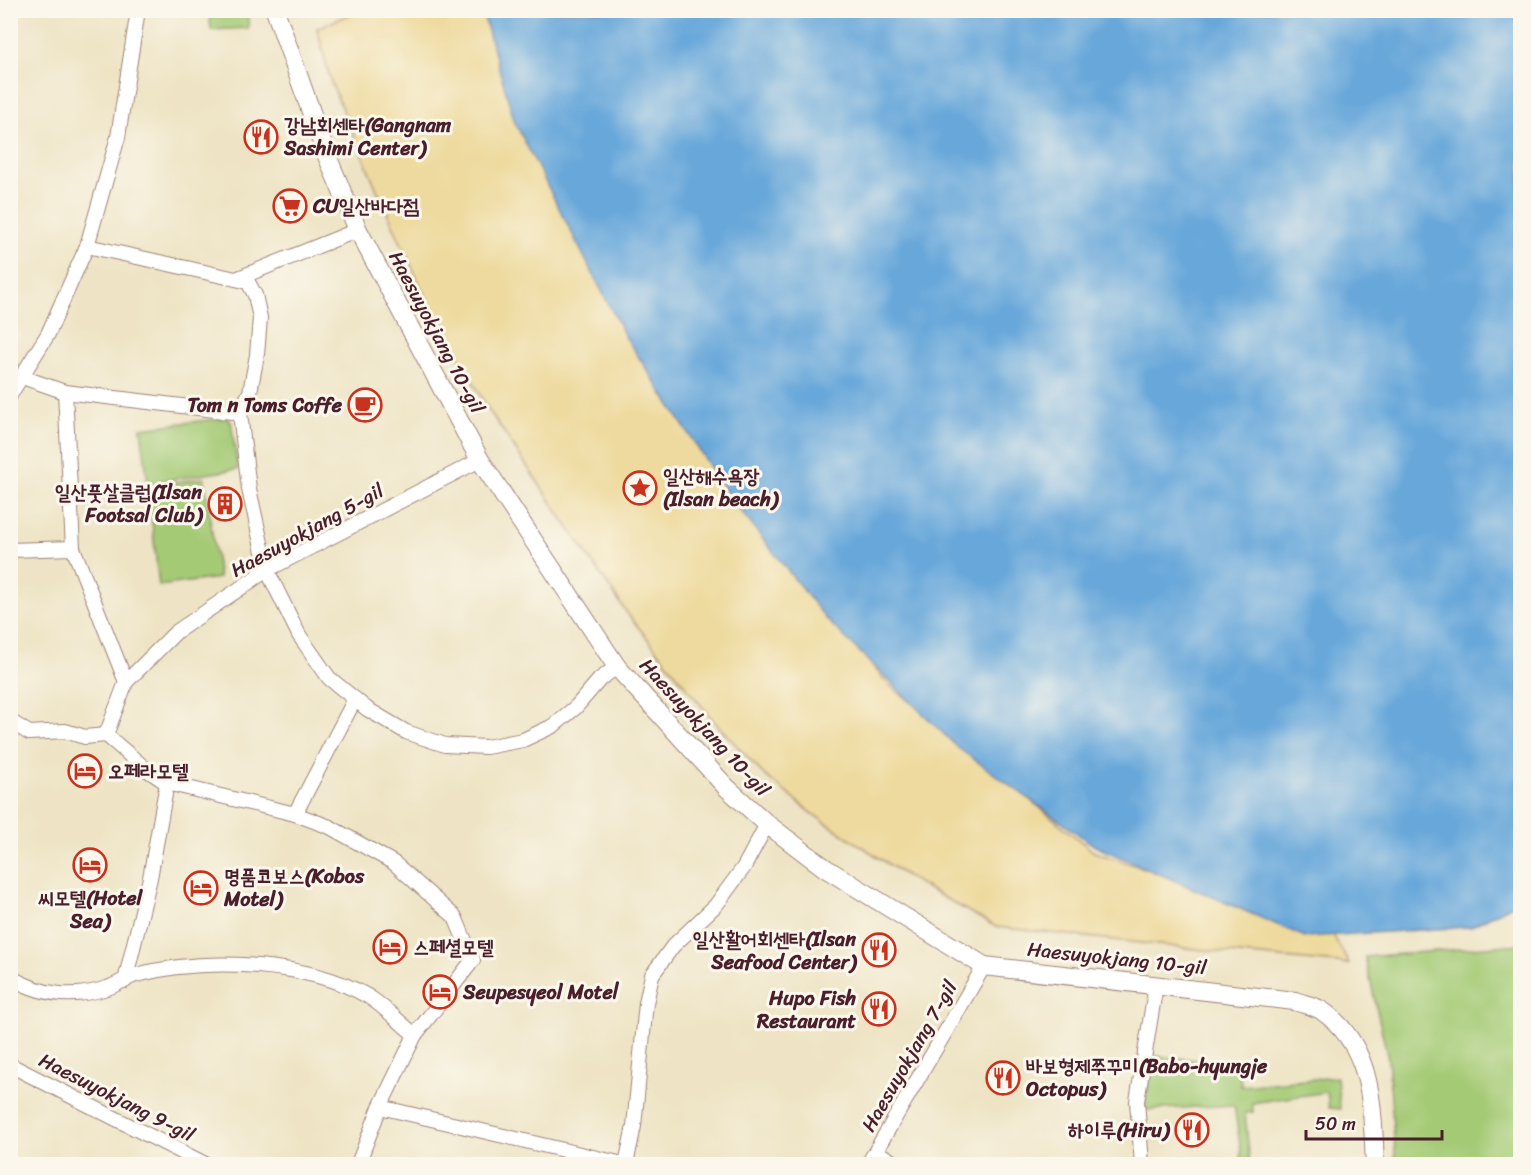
<svg xmlns="http://www.w3.org/2000/svg" width="1531" height="1175" font-family="Sriracha,'Poor Story',sans-serif">
<style>
.green{fill:#a4ca75;stroke:#777450;stroke-width:1.5}
.sand{fill:#eeda9e;stroke:#9c7c64;stroke-width:1.5}
.water{fill:#67a7da;stroke:#586382;stroke-width:1.5}
.lines{fill:none;stroke-linecap:round;stroke-linejoin:round}
.minor-casing{stroke:#9c8278;stroke-width:16}
.tertiary-casing{stroke:#9c8278;stroke-width:20}
.minor{stroke:#fff;stroke-width:14}
.tertiary{stroke:#fff;stroke-width:18}
.labels{text-anchor:middle;stroke-width:6;stroke-linejoin:round;paint-order:stroke}
.poi-label{font-size:20px;font-weight:bold;fill:#4a1f2b;stroke:#fbf7ec;text-anchor:start}
.street-label{font-size:20px;fill:#4a1f2b;stroke:#fbf7ec}
</style>
<rect width="100%" height="100%" fill="#fbf7ec"/>
<filter id="ink" filterUnits="userSpaceOnUse"><feTurbulence type="fractalNoise" baseFrequency=".0167" numOctaves="2"/><feDisplacementMap in="SourceGraphic" scale="12" xChannelSelector="R" yChannelSelector="G"/><feConvolveMatrix kernelMatrix="1 2 1 2 8 2 1 2 1" color-interpolation-filters="sRGB"/></filter>
<filter id="wash" filterUnits="userSpaceOnUse"><feTurbulence type="fractalNoise" baseFrequency=".008" numOctaves="4" result="noise"/><feDisplacementMap in="SourceGraphic" scale="24" xChannelSelector="R" yChannelSelector="G"/><feGaussianBlur stdDeviation="1.35" result="paint"/><feColorMatrix in="noise" values="0 0 0 0 0 0 0 0 0 0 0 0 0 0 0 0 0 1.4 0 .05"/><feComposite in="paint" operator="in"/></filter>
<g filter="url(#wash)">
<rect width="100%" height="100%" fill="#eee4c5"/>
<g class="green">
<polygon points="209,11 247,11 249,28 211,30"/>
<polygon points="226,418 231,421 238,469 148,483 141,428"/>
<polygon points="204,478 219,578 159,586 148,486"/>
<polygon points="1520,944 1520,1164 1396,1164 1388,1059 1365,957"/>
<polygon points="1153,1056 1233,1063 1240,1074 1241,1086 1337,1077 1340,1109 1329,1108 1327,1092 1252,1103 1253,1112 1245,1113 1250,1164 1241,1164 1241,1151 1234,1105 1144,1110"/>
</g>
<polygon class="sand" points="359,11 501,11 787,568 888,684 1094,852 1246,902 1332,933 1349,964 1240,954 996,927 911,879 814,815 763,774 712,719 627,613 488,409 422,289 378,192 331,82 317,28"/>
<polygon class="water" points="482,11 1520,11 1520,901 1470,927 1305,937 1095,846 958,748 826,619 729,496 625,336 515,123"/>
</g>
<g filter="url(#ink)">
<g class="lines">
<g class="minor-casing">
<g id="minor">
<polyline points="87,246 236,279 358,230"/>
<polyline points="236,279 248,282 255,295 260,318 257,355 250,392 240,413 249,489 267,570 299,635 329,678 367,709 406,732 445,745 486,747 523,740 553,726 576,707 600,679 617,667"/>
<polyline points="22,377 65,392 240,413"/>
<polyline points="65,392 73,548 126,682"/>
<polyline points="10,395 48,334 87,246 118,137 138,10"/>
<polyline points="10,550 73,548"/>
<polyline points="10,721 29,733 65,731 85,737 106,735"/>
<polyline points="106,735 146,769 167,783 295,814 330,827 394,863 455,917 473,960 415,1035 380,1107 358,1164"/>
<polyline points="106,735 126,682 176,632 267,570 480,460"/>
<polyline points="295,814 355,699"/>
<path d="M10,977c32,19 63,22 97,11 10,-3 19,-10 29,-13 68,-18 172,-14 233,22 16,10 31,26 46,38"/>
<polyline points="125,981 150,878 167,783"/>
<polyline points="10,1065 205,1164"/>
<polyline points="380,1107 623,1164"/>
<polyline points="876,1151 896,1164"/>
<polyline points="626,1164 634,1126 646,1003 652,975 673,946 716,905 744,867 767,824"/>
<polyline points="868,1164 984,966"/>
<polyline points="1142,1164 1137,1101 1156,985"/>
</g>
</g>
<g class="tertiary-casing">
<path id="tertiary" d="M275,10l50,141 33,79 122,230 137,207 109,120 41,37 58,44 159,98 311,35c8,3 19,5 26,9 53,36 51,98 54,154"/>
</g>
<use href="#minor" class="minor"/>
<use href="#tertiary" class="tertiary"/>
</g>
</g>
<defs>
<g id="restaurant-ring" transform="scale(1.725)"><circle r="9.5" fill="#fbf7ec" stroke="#c8321e" stroke-width="1.5"/><path d="M-5-6h1v4h1v-4h1v4h1v-4h1v5L-1.5 .5V6h-2V.5L-5-1ZM5-6V6H3V1.5H1.5Q1.5-4 5-6Z" fill="#c8321e"/></g>
<g id="supermarket-ring" transform="scale(1.725)"><circle r="9.5" fill="#fbf7ec" stroke="#c8321e" stroke-width="1.5"/><path d="M-6-5.5h2.5l.6 2H6L4.5 2H-2.5L-4.4-4H-6ZM-1.5 3.2a1.3 1.3 0 1 0 .1 0ZM3 3.2a1.3 1.3 0 1 0 .1 0Z" fill="#c8321e"/></g>
<g id="cafe-ring" transform="scale(1.725)"><circle r="9.5" fill="#fbf7ec" stroke="#c8321e" stroke-width="1.5"/><path d="M-5.5-4.5H6V0H3Q3 3.5 0 3.5H-2.5Q-5.5 3.5-5.5 0ZM3-3.2v2h1.7v-2ZM-6 4.5H4V6H-6Z" fill="#c8321e"/></g>
<g id="sight-ring" transform="scale(1.725)"><circle r="9.5" fill="#fbf7ec" stroke="#c8321e" stroke-width="1.5"/><path d="M0-6L1.8-2.2L6-1.7L2.9 1.2L3.7 5.4L0 3.3L-3.7 5.4L-2.9 1.2L-6-1.7L-1.8-2.2Z" fill="#c8321e"/></g>
<g id="building-ring" transform="scale(1.725)"><circle r="9.5" fill="#fbf7ec" stroke="#c8321e" stroke-width="1.5"/><path d="M-4-6H4V6H1V3H-1V6H-4ZM-2.5-4.3h1.7v1.8h-1.7ZM.8-4.3h1.7v1.8H.8ZM-2.5-1h1.7V.8h-1.7ZM.8-1h1.7V.8H.8Z" fill="#c8321e"/></g>
<g id="hotel-ring" transform="scale(1.725)"><circle r="9.5" fill="#fbf7ec" stroke="#c8321e" stroke-width="1.5"/><path d="M-6-4.5h1.5V1H6V5H4.5V3h-9V5H-6ZM-4 0a1.8 1.8 0 1 1 3.6 0ZM.5 0V-2.5h3Q6-2.5 6 0Z" fill="#c8321e"/></g>
</defs>
<g fill-rule="evenodd">
<use href="#restaurant-ring" x="261" y="137"/>
<use href="#supermarket-ring" x="290" y="206"/>
<use href="#cafe-ring" x="365" y="405"/>
<use href="#sight-ring" x="640" y="488"/>
<use href="#building-ring" x="225" y="504"/>
<use href="#hotel-ring" x="85" y="771"/>
<use href="#hotel-ring" x="90" y="865"/>
<use href="#hotel-ring" x="201" y="888"/>
<use href="#hotel-ring" x="390" y="947"/>
<use href="#restaurant-ring" x="879" y="950"/>
<use href="#hotel-ring" x="440" y="992"/>
<use href="#restaurant-ring" x="879" y="1009"/>
<use href="#restaurant-ring" x="1003" y="1078"/>
<use href="#restaurant-ring" x="1192" y="1130"/>
</g>
<g class="labels">
<g class="poi-label">
<text x="284" y="132">강남회센타(Gangnam<tspan x="284" dy="23">Sashimi Center)</tspan></text>
<text x="313" y="213">CU일산바다점</text>
<text x="342" y="412" text-anchor="end">Tom n Toms Coffe</text>
<text x="663" y="483">일산해수욕장<tspan x="663" dy="23">(Ilsan beach)</tspan></text>
<text x="202" y="499" text-anchor="end">일산풋살클럽(Ilsan<tspan x="202" dy="23">Footsal Club)</tspan></text>
<text x="108" y="778">오페라모텔</text>
<text x="224" y="883">명품코보스(Kobos<tspan x="224" dy="23">Motel)</tspan></text>
<text x="90" y="905" text-anchor="middle">씨모텔(Hotel<tspan x="90" dy="23">Sea)</tspan></text>
<text x="856" y="946" text-anchor="end">일산활어회센타(Ilsan<tspan x="856" dy="23">Seafood Center)</tspan></text>
<text x="413" y="954">스페셜모텔</text>
<text x="463" y="999">Seupesyeol Motel</text>
<text x="856" y="1005" text-anchor="end">Hupo Fish<tspan x="856" dy="23">Restaurant</tspan></text>
<text x="1026" y="1073">바보형제쭈꾸미(Babo-hyungje<tspan x="1026" dy="23">Octopus)</tspan></text>
<text x="1169" y="1137" text-anchor="end">하이루(Hiru)</text>
</g>
<g class="street-label">
<text transform="translate(437 332) rotate(62)" y="7">Haesuyokjang 10-gil</text>
<text transform="translate(307 530) rotate(-29)" y="7">Haesuyokjang 5-gil</text>
<text transform="translate(705 727) rotate(47)" y="7">Haesuyokjang 10-gil</text>
<text transform="translate(1117 958) rotate(6)" y="7">Haesuyokjang 10-gil</text>
<text transform="translate(909 1056) rotate(-60)" y="7">Haesuyokjang 7-gil</text>
<text transform="translate(117 1097) rotate(27)" y="7">Haesuyokjang 9-gil</text>
</g>
</g>
<rect width="1531" height="1175" fill="none" stroke="#fbf7ec" stroke-width="36"/>
<path d="M1306 1130v9h136v-9" fill="none" stroke="#4a1f2b" stroke-width="3"/>
<text x="1315" y="1130" font-size="18" fill="#4a1f2b" stroke="#fbf7ec" stroke-width="4.5" paint-order="stroke">50 m</text>
</svg>
